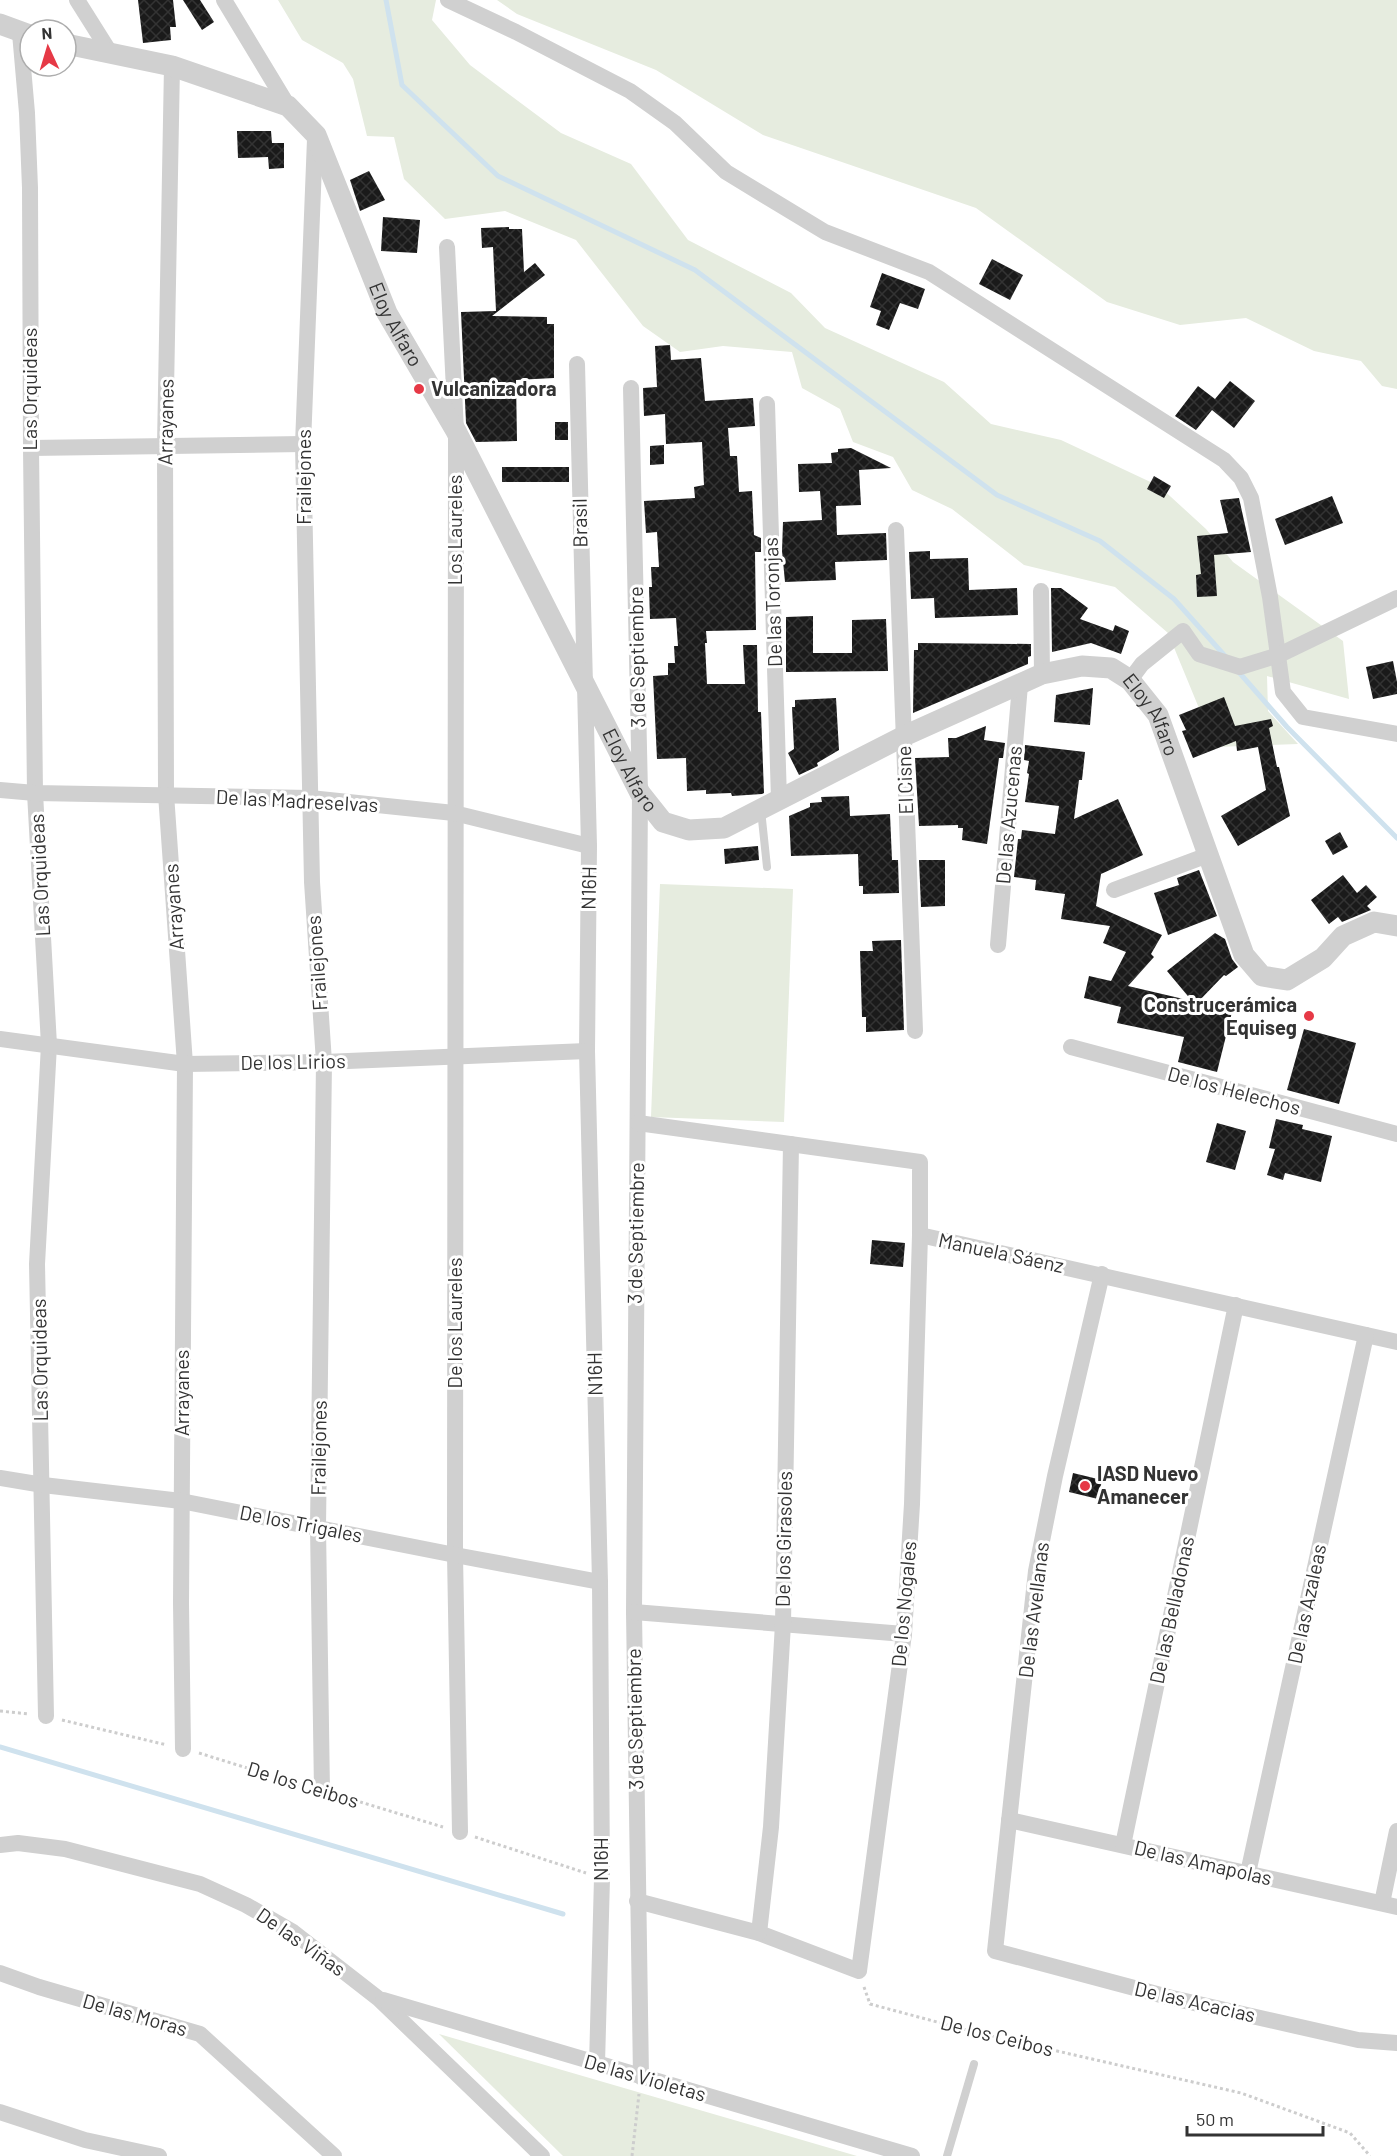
<svg xmlns="http://www.w3.org/2000/svg" width="1397" height="2156" font-family="Barlow,sans-serif">
<style>
.green{fill:#e6ecdf}
.lines{fill:none;stroke-linecap:round;stroke-linejoin:round}
.stream{stroke:#cfe2ee;stroke-width:5}
.building{fill:url(#building-cross-hatch)}
.path{stroke:#cdcdcd;stroke-width:3;stroke-dasharray:3 3;stroke-linecap:butt}
.service{stroke:#d0d0d0;stroke-width:8}
.minor{stroke:#d0d0d0;stroke-width:16}
.tertiary{stroke:#d0d0d0;stroke-width:21}
.poi-dot{fill:#e63946;stroke:#fff;stroke-width:2}
.labels{text-anchor:middle;stroke-width:6;stroke-linejoin:round;paint-order:stroke}
.street-label{font-size:20px;fill:#333;stroke:#fff}
.poi-label{font-size:20px;font-weight:bold;fill:#333;stroke:#fff;text-anchor:start}
</style>
<defs>
<pattern id="building-cross-hatch" width="8" height="8" patternUnits="userSpaceOnUse" patternTransform="scale(1.5)"><rect width="8" height="8" fill="#1a1a1a"/><path d="M0 0l8 8M0 8l8-8" fill="none" stroke="#333"/></pattern>
</defs>
<rect width="100%" height="100%" fill="#fff"/>
<g class="green">
<polygon points="278,0 436,0 432,20 470,65 561,133 631,164 688,240 791,293 825,328 944,382 991,424 1061,440 1159,486 1206,529 1233,562 1343,641 1349,699 1267,676 1268,711 1298,744 1215,747 1168,633 1115,587 1024,565 952,509 912,490 893,457 853,442 840,409 802,388 792,352 723,346 680,352 643,326 576,240 505,211 445,219 404,179 394,137 367,136 353,79 343,63 302,40"/>
<polygon points="497,0 1397,0 1397,389 1382,386 1361,361 1314,351 1246,318 1180,325 1107,302 976,208 763,135 656,70 517,14"/>
<polygon points="660,884 793,889 784,1122 651,1117"/>
<polygon points="439,2034 857,2156 563,2156"/>
</g>
<g class="lines">
<g class="stream">
<polyline points="386,0 402,85 498,176 695,270 997,495 1100,541 1174,599 1225,656"/>
<polyline points="1237,670 1287,727 1397,838"/>
<polyline points="0,1747 563,1914"/>
</g>
</g>
<g class="building">
<polygon points="138,0 173,0 176,27 170,27 171,40 143,43"/>
<polygon points="183,0 200,0 214,22 202,30"/>
<polygon points="237,131 271,131 272,143 284,143 284,168 269,169 268,157 238,158"/>
<polygon points="369,171 385,200 360,211 350,180"/>
<polygon points="383,217 420,220 417,253 381,251"/>
<polygon points="509,227 509,229 522,229 524,272 535,263 545,275 492,316 547,317 547,324 554,324 554,378 516,380 517,441 476,442 466,423 461,312 496,311 493,247 482,248 481,228"/>
<polygon points="992,259 1023,275 1010,300 979,284"/>
<polygon points="882,273 925,289 918,309 900,303 889,330 876,325 881,311 870,307"/>
<polygon points="670,345 671,360 701,358 705,401 753,398 755,426 728,428 730,456 737,456 739,492 752,491 754,535 761,538 761,552 755,552 756,630 706,631 707,643 705,643 707,684 745,684 743,645 757,645 758,712 761,712 764,793 762,794 732,796 731,793 706,794 706,790 687,791 686,758 657,759 653,676 668,675 668,663 675,663 674,646 678,646 676,618 650,619 649,587 652,587 651,567 659,567 657,532 646,533 644,501 695,498 694,487 704,485 702,442 666,444 665,414 644,416 643,388 657,387 655,346"/>
<polygon points="1230,381 1255,401 1234,428 1212,410 1196,430 1175,416 1198,386 1215,399"/>
<rect x="555" y="422" width="13" height="18"/>
<polygon points="664,445 664,464 650,465 650,446"/>
<polygon points="851,448 891,468 859,470 861,505 836,506 837,535 886,533 887,560 835,562 836,580 785,582 782,551 783,522 822,520 820,491 799,492 798,464 832,463 831,453 838,452 838,449"/>
<rect x="502" y="467" width="67" height="15"/>
<polygon points="1154,476 1171,486 1164,498 1147,489"/>
<polygon points="1332,496 1343,523 1285,545 1275,519"/>
<polygon points="1239,498 1251,552 1214,555 1217,596 1197,597 1196,575 1201,574 1197,536 1228,533 1220,500"/>
<polygon points="930,551 930,559 968,558 969,590 1017,588 1018,615 935,618 934,598 911,599 909,552"/>
<polygon points="1051,588 1061,588 1088,608 1080,619 1113,631 1115,625 1129,631 1121,654 1091,643 1052,652"/>
<polygon points="813,616 813,653 852,653 852,620 886,619 888,671 786,672 786,617"/>
<polygon points="918,643 1031,644 1031,656 1028,657 1028,664 913,713 914,650 918,650"/>
<polygon points="1393,661 1397,682 1397,694 1373,699 1366,667"/>
<polygon points="1093,688 1090,725 1054,722 1056,695"/>
<polygon points="1224,697 1235,726 1271,719 1273,726 1269,728 1277,767 1279,767 1290,816 1238,846 1221,816 1266,790 1258,747 1237,751 1236,741 1193,758 1182,731 1186,730 1179,715"/>
<polygon points="836,698 839,750 817,763 818,766 799,775 788,753 794,749 792,707 795,707 795,700"/>
<polygon points="986,726 984,740 1005,743 1003,758 999,758 987,844 962,840 963,828 958,828 958,825 919,826 915,758 949,757 948,738 956,738"/>
<polygon points="1025,745 1085,752 1082,780 1079,780 1074,819 1118,799 1143,855 1101,874 1096,906 1162,935 1151,954 1154,957 1128,986 1192,1001 1167,971 1215,933 1225,939 1232,959 1238,967 1226,976 1224,975 1197,1003 1232,1012 1217,1072 1178,1062 1184,1037 1117,1023 1121,1007 1084,998 1089,976 1111,981 1126,952 1103,943 1110,926 1061,919 1065,894 1035,890 1036,880 1014,877 1018,839 1021,839 1022,830 1055,834 1059,806 1025,802 1029,774 1027,773 1029,761 1024,760"/>
<polygon points="849,796 850,816 890,814 892,860 898,860 899,893 863,894 863,886 859,886 858,854 791,856 789,816 810,807 810,803 822,802 821,797"/>
<polygon points="1340,832 1348,847 1333,855 1325,841"/>
<polygon points="758,846 759,860 725,864 724,849"/>
<polygon points="919,860 945,860 945,906 921,907"/>
<polygon points="1199,870 1217,916 1168,935 1154,893 1179,885 1177,878"/>
<polygon points="1343,875 1357,893 1366,885 1377,897 1367,906 1371,910 1342,922 1338,917 1329,924 1311,900"/>
<polygon points="901,940 904,1030 866,1032 866,1017 862,1017 860,951 873,951 872,941"/>
<polygon points="1304,1029 1356,1043 1339,1104 1287,1090"/>
<polygon points="1276,1119 1303,1125 1302,1129 1332,1136 1321,1182 1285,1173 1283,1180 1267,1175 1275,1149 1269,1148"/>
<polygon points="1217,1123 1246,1131 1235,1170 1206,1162"/>
<polygon points="872,1240 905,1243 903,1267 870,1264"/>
<polygon points="1073,1473 1102,1480 1098,1499 1069,1492"/>
</g>
<g class="lines">
<g class="path">
<polyline points="0,1711 29,1714"/>
<polyline points="62,1720 167,1745"/>
<polyline points="199,1753 305,1786"/>
<polyline points="337,1795 443,1827"/>
<polyline points="475,1837 586,1873"/>
<polyline points="864,1987 870,2004 978,2033 1241,2093 1350,2133 1370,2156"/>
<polyline points="632,2156 639,2094"/>
</g>
<g class="service">
<polyline points="761,810 767,867"/>
<polyline points="947,2156 974,2064"/>
</g>
<g class="minor">
<polyline points="77,0 111,54"/>
<polyline points="224,0 288,106"/>
<polyline points="448,0 516,32 630,91 675,123 726,172 825,232 929,272 1224,460 1241,478 1251,498 1270,597 1283,692 1303,717 1397,734"/>
<polyline points="20,33 27,113 30,188 31,448 35,793 49,1045 37,1264 46,1716"/>
<polyline points="172,66 165,445 166,794 185,1064 181,1603 183,1749"/>
<polyline points="315,139 303,444 312,882 324,1062 318,1527 322,1791"/>
<polyline points="447,247 456,431 455,1555 460,1832"/>
<polyline points="577,364 589,846 587,1051 600,1582 602,1878 597,2064"/>
<polyline points="631,388 640,793 634,1612 641,2077"/>
<polyline points="767,404 779,800"/>
<polyline points="31,448 303,444"/>
<polyline points="896,530 915,1031"/>
<polyline points="1041,591 1042,674"/>
<polyline points="1130,680 1142,664 1183,631 1199,654 1240,667 1279,655 1397,598"/>
<polyline points="0,790 35,793 310,798 454,813 589,846"/>
<polyline points="1114,890 1208,855"/>
<polyline points="998,945 1020,685"/>
<polyline points="0,1039 185,1064 324,1062 587,1051"/>
<polyline points="1071,1047 1397,1134"/>
<polyline points="638,1123 920,1162 920,1235 1397,1342"/>
<polyline points="1102,1274 1055,1476 1036,1571 995,1951 1172,1998 1358,2040 1397,2043"/>
<polyline points="0,1478 43,1485 181,1501 455,1555 600,1582"/>
<polyline points="634,1612 904,1634"/>
<polyline points="1009,1820 1397,1907"/>
<polyline points="0,1845 18,1843 65,1849 200,1884 246,1905 293,1932 379,1999 542,2156"/>
<polyline points="1123,1845 1236,1305"/>
<polyline points="1248,1873 1366,1335"/>
<polyline points="637,1901 759,1933 859,1971 904,1634 912,1504 920,1235"/>
<polyline points="1382,1903 1397,1831"/>
<polyline points="759,1933 771,1827 783,1624 791,1144"/>
<polyline points="0,1973 39,1987 200,2034 334,2156"/>
<polyline points="383,2000 912,2156"/>
<polyline points="0,2112 85,2140 159,2156"/>
</g>
<g class="tertiary">
<polyline points="0,24 30,35"/>
<path id="s1" d="M66,44l106,22 116,40 28,29 71,178 69,118 184,362 23,29 26,8 35,-2 180,-92 138,-62 40,-8 29,2 19,12 28,35 86,240 18,21 25,4 36,-22 20,-22 31,-14 23,4"/>
</g>
</g>
<g class="poi-dot">
<circle cx="419" cy="389" r="6"/>
<circle cx="1309" cy="1016" r="6"/>
<circle cx="1085" cy="1486" r="6"/>
</g>
<g class="labels">
<g class="street-label">
<text dy="7" stroke="none"><textPath href="#s1" startOffset="477">Eloy Alfaro</textPath></text>
<text transform="translate(30 389) rotate(-90)" y="7">Las Orquideas</text>
<text transform="translate(166 422) rotate(-89)" y="7">Arrayanes</text>
<text transform="translate(304 477) rotate(-90)" y="7">Frailejones</text>
<text transform="translate(580 523) rotate(-91)" y="7">Brasil</text>
<text transform="translate(455 530) rotate(-90)" y="7">Los Laureles</text>
<text transform="translate(773 602) rotate(-92)" y="7">De las Toronjas</text>
<text transform="translate(637 657) rotate(-91)" y="7">3 de Septiembre</text>
<text dy="7" stroke="none"><textPath href="#s1" startOffset="1592">Eloy Alfaro</textPath></text>
<text dy="7" stroke="none"><textPath href="#s1" startOffset="981">Eloy Alfaro</textPath></text>
<text transform="translate(905 780) rotate(-92)" y="7">El Cisne</text>
<text transform="translate(297 801) rotate(3)" y="7">De las Madreselvas</text>
<text transform="translate(1009 815) rotate(-85)" y="7">De las Azucenas</text>
<text transform="translate(40 875) rotate(-93)" y="7">Las Orquideas</text>
<text transform="translate(589 888) rotate(-89)" y="7">N16H</text>
<text transform="translate(174 907) rotate(-94)" y="7">Arrayanes</text>
<text transform="translate(317 963) rotate(-94)" y="7">Frailejones</text>
<text transform="translate(293 1062) rotate(-1)" y="7">De los Lirios</text>
<text transform="translate(1234 1091) rotate(15)" y="7">De los Helechos</text>
<text transform="translate(636 1233) rotate(-89)" y="7">3 de Septiembre</text>
<text transform="translate(1001 1253) rotate(12)" y="7">Manuela Sáenz</text>
<text transform="translate(455 1323) rotate(-90)" y="7">De los Laureles</text>
<text transform="translate(40 1360) rotate(-91)" y="7">Las Orquideas</text>
<text transform="translate(595 1374) rotate(-91)" y="7">N16H</text>
<text transform="translate(182 1393) rotate(-90)" y="7">Arrayanes</text>
<text transform="translate(319 1448) rotate(-89)" y="7">Frailejones</text>
<text transform="translate(301 1524) rotate(11)" y="7">De los Trigales</text>
<text transform="translate(784 1539) rotate(-89)" y="7">De los Girasoles</text>
<text transform="translate(904 1604) rotate(-85)" y="7">De los Nogales</text>
<text transform="translate(1307 1604) rotate(-78)" y="7">De las Azaleas</text>
<text transform="translate(1034 1610) rotate(-83)" y="7">De las Avellanas</text>
<text transform="translate(1172 1610) rotate(-78)" y="7">De las Belladonas</text>
<text transform="translate(635 1719) rotate(-91)" y="7">3 de Septiembre</text>
<text transform="translate(303 1785) rotate(17)" y="7">De los Ceibos</text>
<text transform="translate(601 1859) rotate(-90)" y="7">N16H</text>
<text transform="translate(1203 1863) rotate(13)" y="7">De las Amapolas</text>
<text transform="translate(301 1942) rotate(35)" y="7">De las Viñas</text>
<text transform="translate(1195 2002) rotate(13)" y="7">De las Acacias</text>
<text transform="translate(135 2015) rotate(16)" y="7">De las Moras</text>
<text transform="translate(997 2036) rotate(14)" y="7">De los Ceibos</text>
<text transform="translate(645 2078) rotate(16)" y="7">De las Violetas</text>
</g>
<g class="poi-label">
<text x="431" y="396">Vulcanizadora</text>
<text x="1297" y="1012" text-anchor="end">Construcerámica<tspan x="1297" dy="23">Equiseg</tspan></text>
<text x="1097" y="1481">IASD Nuevo<tspan x="1097" dy="23">Amanecer</tspan></text>
</g>
</g>
<g transform="translate(48 48) rotate(356)"><circle r="28" fill="#ffffff" stroke="#adadad" stroke-width="1.5"/>
<path d="M0-4.5L10 22L0 15L-10 22Z" fill="#e63946"/>
<text y="-9" font-size="16" font-weight="bold" text-anchor="middle" fill="#333333">N</text>
</g>
<path d="M1187 2126v9h136v-9" fill="none" stroke="#333333" stroke-width="3"/>
<text x="1196" y="2126" font-size="18" fill="#333333" stroke="#ffffff" stroke-width="4.5" paint-order="stroke">50 m</text>
</svg>
